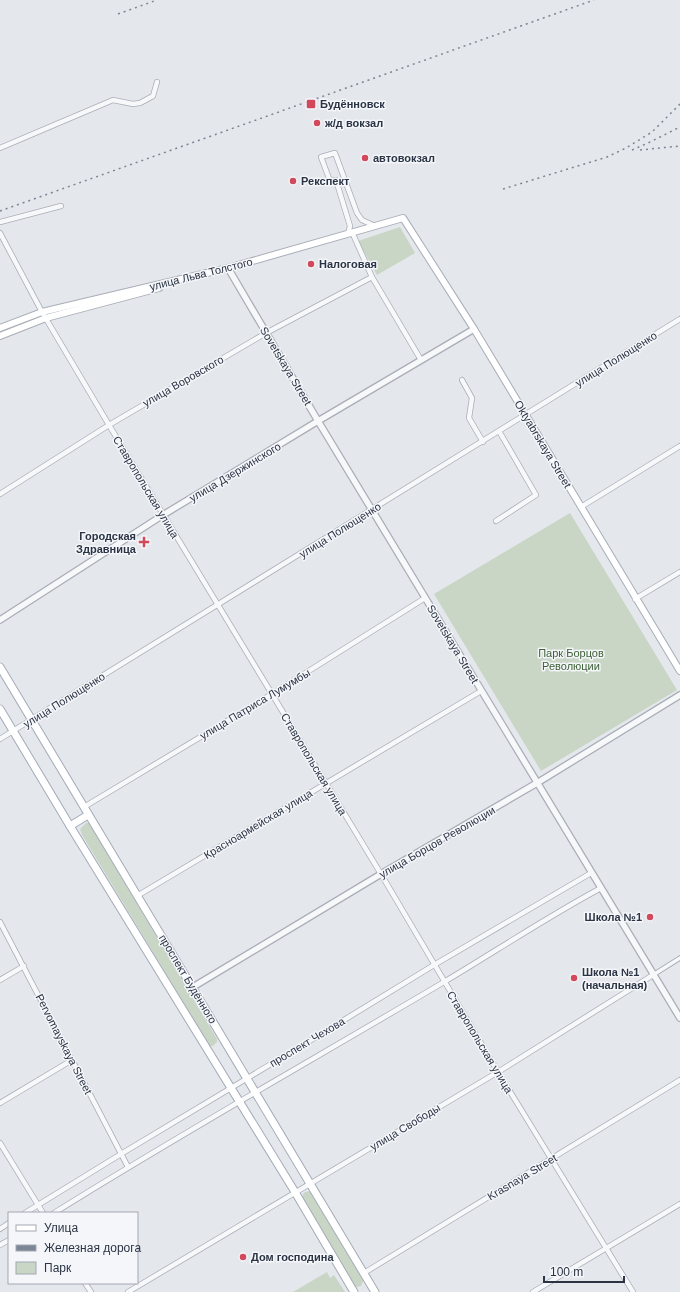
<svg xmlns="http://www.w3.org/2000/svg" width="680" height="1292" font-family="Arial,sans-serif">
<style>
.green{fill:#c9d6c5}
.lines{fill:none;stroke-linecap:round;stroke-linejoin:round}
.pedestrian-casing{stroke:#a9aeb7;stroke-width:5.5}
.minor-casing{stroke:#a9aeb7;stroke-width:6}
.tertiary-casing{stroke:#a9aeb7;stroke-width:8}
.secondary-casing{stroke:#a9aeb7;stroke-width:8}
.primary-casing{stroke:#a3abb8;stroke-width:9}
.pedestrian{stroke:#f7f8fa;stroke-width:3.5}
.minor{stroke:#f7f8fa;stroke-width:4.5}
.tertiary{stroke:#f7f8fa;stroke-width:5.5}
.secondary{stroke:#fff;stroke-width:6}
.primary{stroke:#fff;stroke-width:7}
.rail{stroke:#7d8696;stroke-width:1.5;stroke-dasharray:2 4;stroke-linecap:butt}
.poi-dot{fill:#d1495b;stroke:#f4f6f9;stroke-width:1.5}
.labels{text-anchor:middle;stroke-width:3;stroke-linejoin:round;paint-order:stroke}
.poi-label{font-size:11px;font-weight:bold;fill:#2b3445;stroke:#f4f6f9;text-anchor:start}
.street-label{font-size:11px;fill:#2b3445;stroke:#f4f6f9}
.park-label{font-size:11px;fill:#3f6138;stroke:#f4f6f9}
</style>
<rect width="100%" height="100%" fill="#e4e7ec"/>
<g class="green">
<polygon points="400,227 415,253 377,275 358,241"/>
<polygon points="570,513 677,690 541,771 434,594"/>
<polygon points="86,823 89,823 217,1039 217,1042 213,1046 210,1046 199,1028 82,835 80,829"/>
<polygon points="311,1191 364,1279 361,1286 356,1287 352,1284 302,1198 303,1194 305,1192"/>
<polygon points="327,1272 330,1278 334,1275 345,1292 293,1292"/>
</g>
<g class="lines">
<g class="pedestrian-casing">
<polyline id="pedestrian" points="653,975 680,958"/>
</g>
<g class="minor-casing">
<g id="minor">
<polyline points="0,148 113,100 133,104 140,103 153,96 157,82"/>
<polyline points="0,222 61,206"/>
<polyline points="352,232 372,277 421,360"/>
<polyline points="0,233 42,312 109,425 381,874 498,1072 633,1292"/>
<polyline points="348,234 350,226 336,180 330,181 321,157 335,153 357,213 362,220 375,226"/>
<polyline points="462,380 472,398 469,418 483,442"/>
<polyline points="0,494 109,425 266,333 372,277"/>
<polyline points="581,507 680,446"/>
<polyline points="496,521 536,495 499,431"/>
<polyline points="635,599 680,572"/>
<polyline points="0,739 680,319"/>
<polyline points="84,807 272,694 425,598"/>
<polyline points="137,896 481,691"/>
<polyline points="0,922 128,1167"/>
<polyline points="0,980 24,966"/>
<polyline points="0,1103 72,1060"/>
<polyline points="0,1143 43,1213"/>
<polyline points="25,1213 121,1154 326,1031 434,965 591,873"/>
<path d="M54,1213c128,-80 260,-154 390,-231 52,-31 103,-65 157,-94"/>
<polyline points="0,1229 9,1223"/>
<polyline points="0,1245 9,1240"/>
<polyline points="364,1273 680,1080"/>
<polyline points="85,1283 91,1292"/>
<polyline points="128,1292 498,1072 653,975"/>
<polyline points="533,1292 680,1204"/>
</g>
</g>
<g class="tertiary-casing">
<g id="tertiary">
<polyline points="228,268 318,421 680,1018"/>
<polyline points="0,620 163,515 318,421 474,329"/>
<polyline points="193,987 381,874 537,783 680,695"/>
</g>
</g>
<g class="secondary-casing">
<g id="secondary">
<polyline points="0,328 42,312 228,268 403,218 474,329 680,671"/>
<polyline points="0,336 46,318 159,288"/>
</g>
</g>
<g class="primary-casing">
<g id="primary">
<polyline points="0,667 375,1292"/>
<polyline points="0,709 70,826 295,1192 354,1292"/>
<polyline points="70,826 88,815"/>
</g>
</g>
<use href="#pedestrian" class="pedestrian"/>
<use href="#minor" class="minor"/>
<use href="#tertiary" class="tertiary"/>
<use href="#secondary" class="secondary"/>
<use href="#primary" class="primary"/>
<g class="rail">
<polyline points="118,14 157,0"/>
<polyline points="632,150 648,143 680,127"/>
<polyline points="640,150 680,146"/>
<polyline points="503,189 607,157 626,148 652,132 680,104"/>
<polyline points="0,211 594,0"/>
</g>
</g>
<g class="poi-dot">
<rect x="306" y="99" width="10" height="10" rx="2"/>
<circle cx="317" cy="123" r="4"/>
<circle cx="365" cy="158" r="4"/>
<circle cx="293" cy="181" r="4"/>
<circle cx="311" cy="264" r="4"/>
<path d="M142 536h4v4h4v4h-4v4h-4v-4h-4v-4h4z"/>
<circle cx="650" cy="917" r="4"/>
<circle cx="574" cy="978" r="4"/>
<circle cx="243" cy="1257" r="4"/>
</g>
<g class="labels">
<g class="poi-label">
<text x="320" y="108">Будённовск</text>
<text x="325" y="127">ж/д вокзал</text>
<text x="373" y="162">автовокзал</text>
<text x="301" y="185">Рекспект</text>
<text x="319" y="268">Налоговая</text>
<text x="136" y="540" text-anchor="end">Городская<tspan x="136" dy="13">Здравница</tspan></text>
<text x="642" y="921" text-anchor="end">Школа №1</text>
<text x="582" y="976">Школа №1<tspan x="582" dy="13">(начальная)</tspan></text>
<text x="251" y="1261">Дом господина</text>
</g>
<g class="street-label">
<text transform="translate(201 274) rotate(-14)" y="4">улица Льва Толстого</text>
<text transform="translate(616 359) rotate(-32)" y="4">улица Полющенко</text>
<text transform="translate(286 366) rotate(59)" y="4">Sovetskaya Street</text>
<text transform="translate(183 381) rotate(-30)" y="4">улица Воровского</text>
<text transform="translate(543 444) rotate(59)" y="4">Oktyabrskaya Street</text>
<text transform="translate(235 472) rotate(-31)" y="4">улица Дзержинского</text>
<text transform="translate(146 487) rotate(59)" y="4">Ставропольская улица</text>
<text transform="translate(340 530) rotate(-32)" y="4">улица Полющенко</text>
<text transform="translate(453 644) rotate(59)" y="4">Sovetskaya Street</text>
<text transform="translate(64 700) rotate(-32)" y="4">улица Полющенко</text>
<text transform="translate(255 704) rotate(-31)" y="4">улица Патриса Лумумбы</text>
<text transform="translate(314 764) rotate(59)" y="4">Ставропольская улица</text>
<text transform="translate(258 824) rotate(-31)" y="4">Красноармейская улица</text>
<text transform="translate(437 842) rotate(-30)" y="4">улица Борцов Революции</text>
<text transform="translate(188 979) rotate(59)" y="4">проспект Будённого</text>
<text transform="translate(307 1042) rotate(-31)" y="4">проспект Чехова</text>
<text transform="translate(480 1042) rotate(59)" y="4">Ставропольская улица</text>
<text transform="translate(64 1044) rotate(63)" y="4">Pervomayskaya Street</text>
<text transform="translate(405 1127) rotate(-31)" y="4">улица Свободы</text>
<text transform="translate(522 1177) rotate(-31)" y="4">Krasnaya Street</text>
</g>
<g class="park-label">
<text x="571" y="657">Парк Борцов<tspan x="571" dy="13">Революции</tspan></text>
</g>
</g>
<rect x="8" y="1212" width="130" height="72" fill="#f4f6f9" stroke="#a4a8b1"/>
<rect x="16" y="1225" width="20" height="6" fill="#ffffff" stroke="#a4a8b1"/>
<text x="44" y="1232" font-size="12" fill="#2b3445">Улица</text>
<rect x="16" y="1245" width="20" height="6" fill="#7d8696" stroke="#a4a8b1"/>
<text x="44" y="1252" font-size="12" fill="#2b3445">Железная дорога</text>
<rect x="16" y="1262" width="20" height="12" fill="#c9d6c5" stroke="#a4a8b1"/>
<text x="44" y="1272" font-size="12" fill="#2b3445">Парк</text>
<path d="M544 1276v6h80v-6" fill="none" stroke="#2b3445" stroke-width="2"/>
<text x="550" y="1276" font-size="12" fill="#2b3445" stroke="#f4f6f9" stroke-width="3" paint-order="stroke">100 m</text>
</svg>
